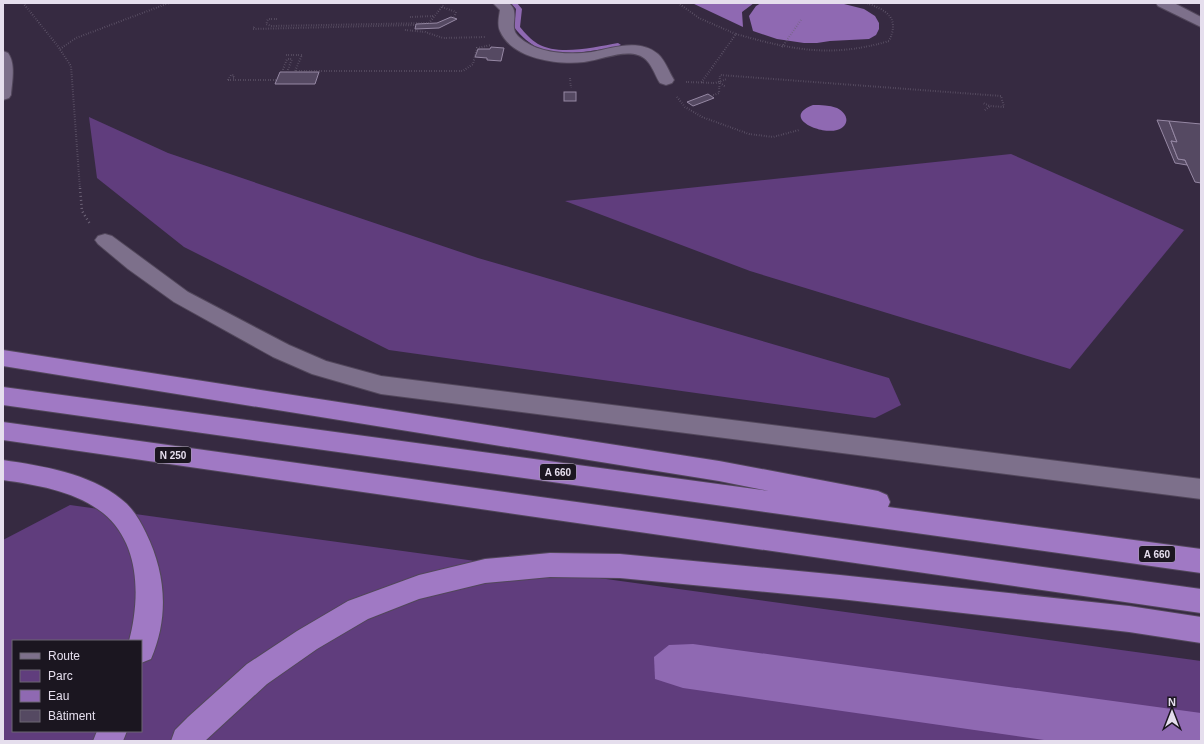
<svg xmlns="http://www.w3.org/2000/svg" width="1204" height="744" font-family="Arial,sans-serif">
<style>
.green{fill:#603d7d;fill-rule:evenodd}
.water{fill:#8f69b2}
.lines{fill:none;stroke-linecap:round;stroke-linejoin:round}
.stream{fill:#8f69b2;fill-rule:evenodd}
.building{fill:#554962;stroke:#9688a4}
.street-casing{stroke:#52475b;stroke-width:2}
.secondary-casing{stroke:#52475b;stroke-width:2}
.highway-casing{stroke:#52475b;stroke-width:2}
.path-far1{stroke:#6f6579;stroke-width:2;stroke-dasharray:0.5 2;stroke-linecap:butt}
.path{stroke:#6f6579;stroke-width:2.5;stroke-dasharray:1 3;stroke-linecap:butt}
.street{fill:#7d708b;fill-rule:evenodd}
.secondary{fill:#7d708b;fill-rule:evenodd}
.highway{fill:#a079c4;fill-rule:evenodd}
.labels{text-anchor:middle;stroke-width:3.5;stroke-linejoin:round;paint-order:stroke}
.shield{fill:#1b1620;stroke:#a8a2b0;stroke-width:1}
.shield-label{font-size:10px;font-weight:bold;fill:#e5deed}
</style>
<rect width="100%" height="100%" fill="#362a41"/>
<g class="green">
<polygon points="89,117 168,153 478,258 889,378 901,405 875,418 389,350 184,247 97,178"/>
<polygon points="1011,154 1184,230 1070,369 750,271 565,201"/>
<path d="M70,505l1131,156v80h-1198v-201zM13,641h128v90h-128z"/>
</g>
<g class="water">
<polygon points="692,3 754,3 742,12 743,27"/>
<polygon points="761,3 840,3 864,9 875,16 879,23 879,29 876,35 869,39 830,41 817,43 804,43 777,39 753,31 749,16 756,6"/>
<path d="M813,105c8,0 16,0 24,3 12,6 13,18 0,22 -18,5 -56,-13 -24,-25z"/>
<polygon points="693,644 1201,713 1201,741 1051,741 683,688 655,679 654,657 669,645"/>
</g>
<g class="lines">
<path class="stream" d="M511,3h6l5,6 -2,18c5,6 11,13 18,17 21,12 57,3 80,-1l3,2c-6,4 -16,4 -24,5 -35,6 -60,7 -83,-23l2,-18z"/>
</g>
<g class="building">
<polygon points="451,17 457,19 439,28 415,29 416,24 437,23"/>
<polygon points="491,47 504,48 501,61 487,60 487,58 475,57 478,49 490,49"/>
<polygon points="280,72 319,72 315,84 275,84"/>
<rect x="564" y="92" width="12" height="9"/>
<polygon points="708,94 714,98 693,106 687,102"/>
<polygon points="1157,120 1169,121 1177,142 1171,141 1178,159 1185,160 1187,165 1175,163"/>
<polygon points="1169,121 1201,124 1201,183 1195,182 1185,160 1178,159 1171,141 1177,142"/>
</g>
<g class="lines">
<g class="street-casing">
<g id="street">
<path d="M493,3h16c2,2 5,5 5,8 2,10 -4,18 5,26 18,17 50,18 73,15 21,-4 47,-14 66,2 7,6 11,18 16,26l-2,3 -6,2 -6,-2c-6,-9 -9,-24 -22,-28 -16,-5 -37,5 -54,7 -27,3 -72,-3 -84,-31 -3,-6 -1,-15 0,-21z"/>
<polygon points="1156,3 1174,3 1201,17 1201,27 1158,6"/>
<polygon points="105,234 112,236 188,292 289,345 326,361 381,376 1201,479 1201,499 381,394 312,374 273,357 174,302 128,269 98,244 95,240 98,236"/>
</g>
</g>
<g class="secondary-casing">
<path id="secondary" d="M3,51l5,2c8,11 4,29 3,42l-2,3 -6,2z"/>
</g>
<g class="highway-casing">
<g id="highway">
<polygon points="3,350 719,461 878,491 887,495 890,502 888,507 1201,549 1201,573 3,405 3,387 769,491 719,481 3,366"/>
<polygon points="3,422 1201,589 1201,613 3,440"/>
<path d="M3,460c39,6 86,13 118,39 11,8 19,21 25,34 20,41 23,84 5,126l-10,4v-22h-12c11,-42 12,-97 -26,-128 -28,-22 -66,-28 -100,-33z"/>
<polygon points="550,553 620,554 840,575 1129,606 1201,617 1201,643 1129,632 840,599 620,578 550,577 485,583 419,599 368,619 317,649 267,684 205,741 171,741 175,730 188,717 247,664 297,631 348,601 419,575 485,559"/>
<polygon points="97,731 127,731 123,741 93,741"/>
</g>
</g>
<g class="path-far1">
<polyline points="23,3 57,45 71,66 80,189"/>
<polyline points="678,3 699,18 736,34 701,83"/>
<polyline points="442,7 456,12 454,18"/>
<polyline points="410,17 434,16"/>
<polyline points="277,19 268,19 266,24 271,26 429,23 445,3"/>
<polyline points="254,27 253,29 416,25"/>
<polyline points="405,30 425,32 443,38 486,37"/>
<path d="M736,34c56,16 96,24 153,7 11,-23 -2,-31 -23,-38"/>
<polyline points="782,47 801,20"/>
<polyline points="60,49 76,38 169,3"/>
<polyline points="286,55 302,55 295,71 463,71 473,64 477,48 491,45"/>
<polyline points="282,72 287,59 292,59 287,72"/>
<polyline points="570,78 571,88"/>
<polyline points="228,80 276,80"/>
<polyline points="228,80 231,75 234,75 233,78 236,78"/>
<polyline points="686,82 715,83 727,79"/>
<polyline points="720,83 726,87"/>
<polyline points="711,96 719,93 720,75 1001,96 1004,107 990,106 983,103"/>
<polyline points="677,97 685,107 702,117 749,134 773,137 799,130"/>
<polyline points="985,110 990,106"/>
</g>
<polyline class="path" points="80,188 82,211 90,224"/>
<use href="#street" class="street"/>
<use href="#secondary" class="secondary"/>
<use href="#highway" class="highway"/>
</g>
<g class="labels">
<g class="shield">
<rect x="155" y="447" width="36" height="16" rx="3"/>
<rect x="540" y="464" width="36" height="16" rx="3"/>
<rect x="1139" y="546" width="36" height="16" rx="3"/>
</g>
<g class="shield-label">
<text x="173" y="459">N 250</text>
<text x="558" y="476">A 660</text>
<text x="1157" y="558">A 660</text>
</g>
</g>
<rect width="1204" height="744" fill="none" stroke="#e5deed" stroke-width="8"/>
<rect x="12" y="640" width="130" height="92" fill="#1b1620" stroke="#6c6672"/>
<rect x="20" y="653" width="20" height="6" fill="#7d708b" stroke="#6c6672"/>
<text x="48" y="660" font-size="12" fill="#e5deed">Route</text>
<rect x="20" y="670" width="20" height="12" fill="#603d7d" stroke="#6c6672"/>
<text x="48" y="680" font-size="12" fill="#e5deed">Parc</text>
<rect x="20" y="690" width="20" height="12" fill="#8f69b2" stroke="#6c6672"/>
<text x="48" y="700" font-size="12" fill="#e5deed">Eau</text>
<rect x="20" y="710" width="20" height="12" fill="#554962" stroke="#6c6672"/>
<text x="48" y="720" font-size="12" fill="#e5deed">Bâtiment</text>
<g transform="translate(1172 712)" stroke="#1b1620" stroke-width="3" paint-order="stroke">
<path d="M0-3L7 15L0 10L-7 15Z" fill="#e5deed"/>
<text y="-6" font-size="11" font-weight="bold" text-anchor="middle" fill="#e5deed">N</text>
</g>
</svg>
